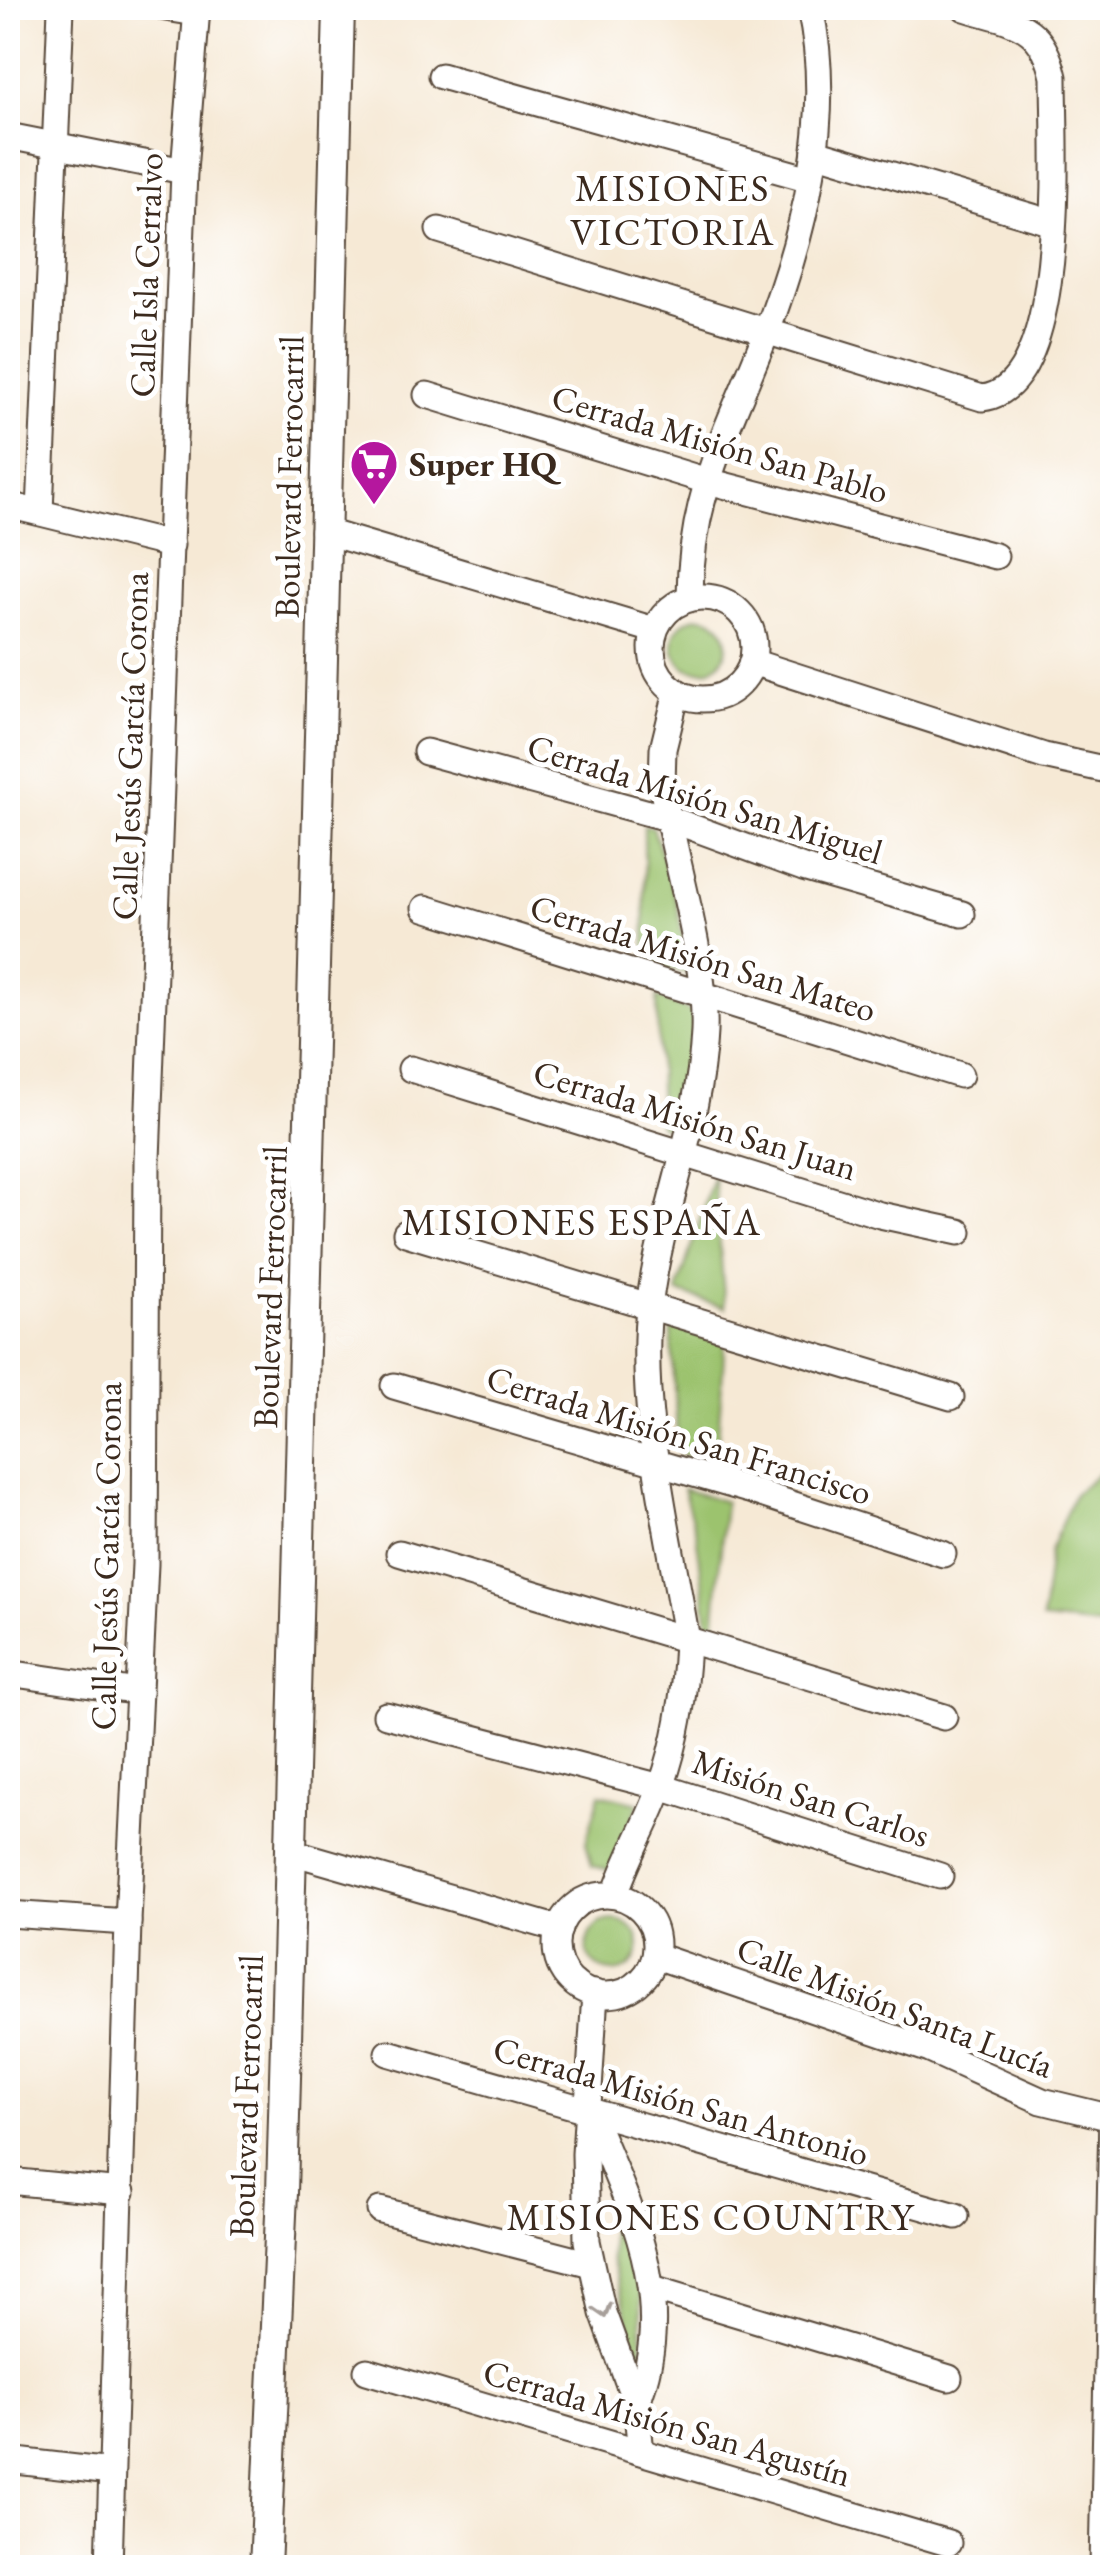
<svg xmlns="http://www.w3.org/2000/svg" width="1120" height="2575" font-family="'EB Garamond',serif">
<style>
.green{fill:#9cc36e;stroke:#6c7646;stroke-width:2.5}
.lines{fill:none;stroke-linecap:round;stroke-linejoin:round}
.minor-casing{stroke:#574739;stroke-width:29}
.major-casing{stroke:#574739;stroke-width:34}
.minor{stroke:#fff;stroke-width:25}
.major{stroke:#fff;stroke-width:30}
.oneway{stroke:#a79f9a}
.labels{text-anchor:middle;stroke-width:10;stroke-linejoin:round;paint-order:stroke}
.street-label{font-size:35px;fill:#3b2a1e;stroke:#fff}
.poi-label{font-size:35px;font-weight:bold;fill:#3b2a1e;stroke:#fff;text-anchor:start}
.neighbourhood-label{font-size:38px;letter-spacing:2.5px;fill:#3b2a1e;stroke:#fff}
</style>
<rect width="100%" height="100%" fill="#fff"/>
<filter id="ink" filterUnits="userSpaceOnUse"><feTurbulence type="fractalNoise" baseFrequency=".01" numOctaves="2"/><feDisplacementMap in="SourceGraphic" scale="20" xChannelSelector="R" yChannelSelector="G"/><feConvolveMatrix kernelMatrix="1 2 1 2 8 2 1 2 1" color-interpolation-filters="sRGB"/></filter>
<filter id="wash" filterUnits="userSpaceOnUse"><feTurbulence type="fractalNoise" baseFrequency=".0048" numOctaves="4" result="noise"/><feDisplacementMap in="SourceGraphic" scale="40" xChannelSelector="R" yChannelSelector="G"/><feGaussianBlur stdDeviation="2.25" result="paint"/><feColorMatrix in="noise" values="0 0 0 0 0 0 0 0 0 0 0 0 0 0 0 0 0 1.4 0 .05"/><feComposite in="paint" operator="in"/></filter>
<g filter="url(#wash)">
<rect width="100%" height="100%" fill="#f6e9d5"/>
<g class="green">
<circle cx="700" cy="644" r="27"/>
<polygon points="644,825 653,827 677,903 689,974 645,961"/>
<polygon points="657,997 695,1013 693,1068 677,1130 660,1126"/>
<polygon points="714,1175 725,1308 677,1292"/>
<polygon points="671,1326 725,1340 716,1465 678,1452"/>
<polygon points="1112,1462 1112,1627 1042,1620 1050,1551 1074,1494"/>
<polygon points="683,1489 725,1502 714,1629 708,1625 696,1533"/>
<polygon points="600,1794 639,1803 614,1871 592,1866 586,1842"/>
<circle cx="613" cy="1946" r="26"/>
<polygon points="609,2170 640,2261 643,2371 611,2259"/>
</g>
</g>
<g filter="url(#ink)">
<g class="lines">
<g class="minor-casing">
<g id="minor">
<polyline points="166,8 196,13"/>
<polyline points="441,76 810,179"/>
<polyline points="8,136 184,171"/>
<polyline points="815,152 1053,223"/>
<path d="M439,230l543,168c88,-9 72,-255 72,-321 -12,-55 -41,-54 -89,-69"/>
<polyline points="427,395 704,480 995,556"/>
<polyline points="8,505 171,545"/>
<polyline points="40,512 61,8"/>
<polyline points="323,531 654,630"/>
<circle cx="703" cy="648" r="51"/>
<path d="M690,597c0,-103 39,-169 75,-261 40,-102 69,-221 45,-328"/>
<polyline points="752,662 1044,756 1112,771"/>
<polyline points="426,752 667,818 803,868 962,914"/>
<polyline points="425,908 960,1075"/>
<polyline points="411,1069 880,1215 959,1232"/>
<polyline points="406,1233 951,1397"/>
<polyline points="394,1386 749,1490 943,1554"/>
<polyline points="399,1553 944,1717"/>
<polyline points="8,1673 139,1692"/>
<polyline points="386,1715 661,1787 940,1876"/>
<polyline points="292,1852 559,1929"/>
<path d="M615,1895c12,-38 33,-71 46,-108 17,-47 24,-97 26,-146 -17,-105 -51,-236 -37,-341 12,-90 50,-176 54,-268 3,-75 -30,-172 -42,-248l1,-35 14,-57"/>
<circle cx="606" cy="1945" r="50"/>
<polyline points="8,1914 128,1922"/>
<polyline points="656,1956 930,2050 1042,2101 1112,2118"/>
<polyline points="595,1993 585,2154 587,2241 603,2313 636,2404 641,2452"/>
<polyline points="388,2053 956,2216"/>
<path d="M591,2114c39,94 88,188 45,290"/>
<polyline points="8,2181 122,2192"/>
<polyline points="380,2210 591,2264"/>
<polyline points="652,2288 949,2378"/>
<polyline points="367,2371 948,2543"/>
<polyline points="8,2460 111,2472"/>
<polyline points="109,2568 128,1922 145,1564 147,1160 184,171 197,8"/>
<polyline points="1103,2568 1112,2113"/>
</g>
</g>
<g class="major-casing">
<polyline id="major" points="265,2568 282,2193 339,8"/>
</g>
<use href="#minor" class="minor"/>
<use href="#major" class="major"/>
</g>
<defs><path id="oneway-chevron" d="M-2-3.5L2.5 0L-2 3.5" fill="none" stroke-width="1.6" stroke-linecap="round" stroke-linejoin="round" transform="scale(2.5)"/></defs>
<use class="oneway" href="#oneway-chevron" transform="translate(603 2311) rotate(73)"/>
</g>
<defs>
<g id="supermarket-pin" transform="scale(2.5)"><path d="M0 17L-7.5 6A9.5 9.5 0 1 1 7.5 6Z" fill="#b5179e" stroke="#fff"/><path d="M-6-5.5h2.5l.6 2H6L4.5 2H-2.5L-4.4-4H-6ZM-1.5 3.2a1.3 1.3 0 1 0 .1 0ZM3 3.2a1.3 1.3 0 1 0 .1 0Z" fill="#fff"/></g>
</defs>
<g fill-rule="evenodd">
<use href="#supermarket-pin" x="374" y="464"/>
</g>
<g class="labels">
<g class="street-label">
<text transform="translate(146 275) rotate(-88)" y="12">Calle Isla Cerralvo</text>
<text transform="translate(720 444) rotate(16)" y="12">Cerrada Misión San Pablo</text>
<text transform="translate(289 477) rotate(-89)" y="12">Boulevard Ferrocarril</text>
<text transform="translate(130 746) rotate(-88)" y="12">Calle Jesús García Corona</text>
<text transform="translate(705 799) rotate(17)" y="12">Cerrada Misión San Miguel</text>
<text transform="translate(703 958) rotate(17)" y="12">Cerrada Misión San Mateo</text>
<text transform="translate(695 1120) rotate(17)" y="12">Cerrada Misión San Juan</text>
<text transform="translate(270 1287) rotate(-88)" y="12">Boulevard Ferrocarril</text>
<text transform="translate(679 1435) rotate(17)" y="12">Cerrada Misión San Francisco</text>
<text transform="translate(106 1556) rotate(-89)" y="12">Calle Jesús García Corona</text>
<text transform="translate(811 1798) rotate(18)" y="12">Misión San Carlos</text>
<text transform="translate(895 2007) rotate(21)" y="12">Calle Misión Santa Lucía</text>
<text transform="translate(246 2096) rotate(-88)" y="12">Boulevard Ferrocarril</text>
<text transform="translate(681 2101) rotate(16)" y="12">Cerrada Misión San Antonio</text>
<text transform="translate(667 2423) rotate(16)" y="12">Cerrada Misión San Agustín</text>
</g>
<g class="poi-label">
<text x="409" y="476">Super HQ</text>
</g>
<g class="neighbourhood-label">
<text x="673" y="201">MISIONES<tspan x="673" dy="44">VICTORIA</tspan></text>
<text x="582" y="1235">MISIONES ESPAÑA</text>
<text x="711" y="2230">MISIONES COUNTRY</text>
</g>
</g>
<rect width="1120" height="2575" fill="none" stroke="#fff" stroke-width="40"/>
</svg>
